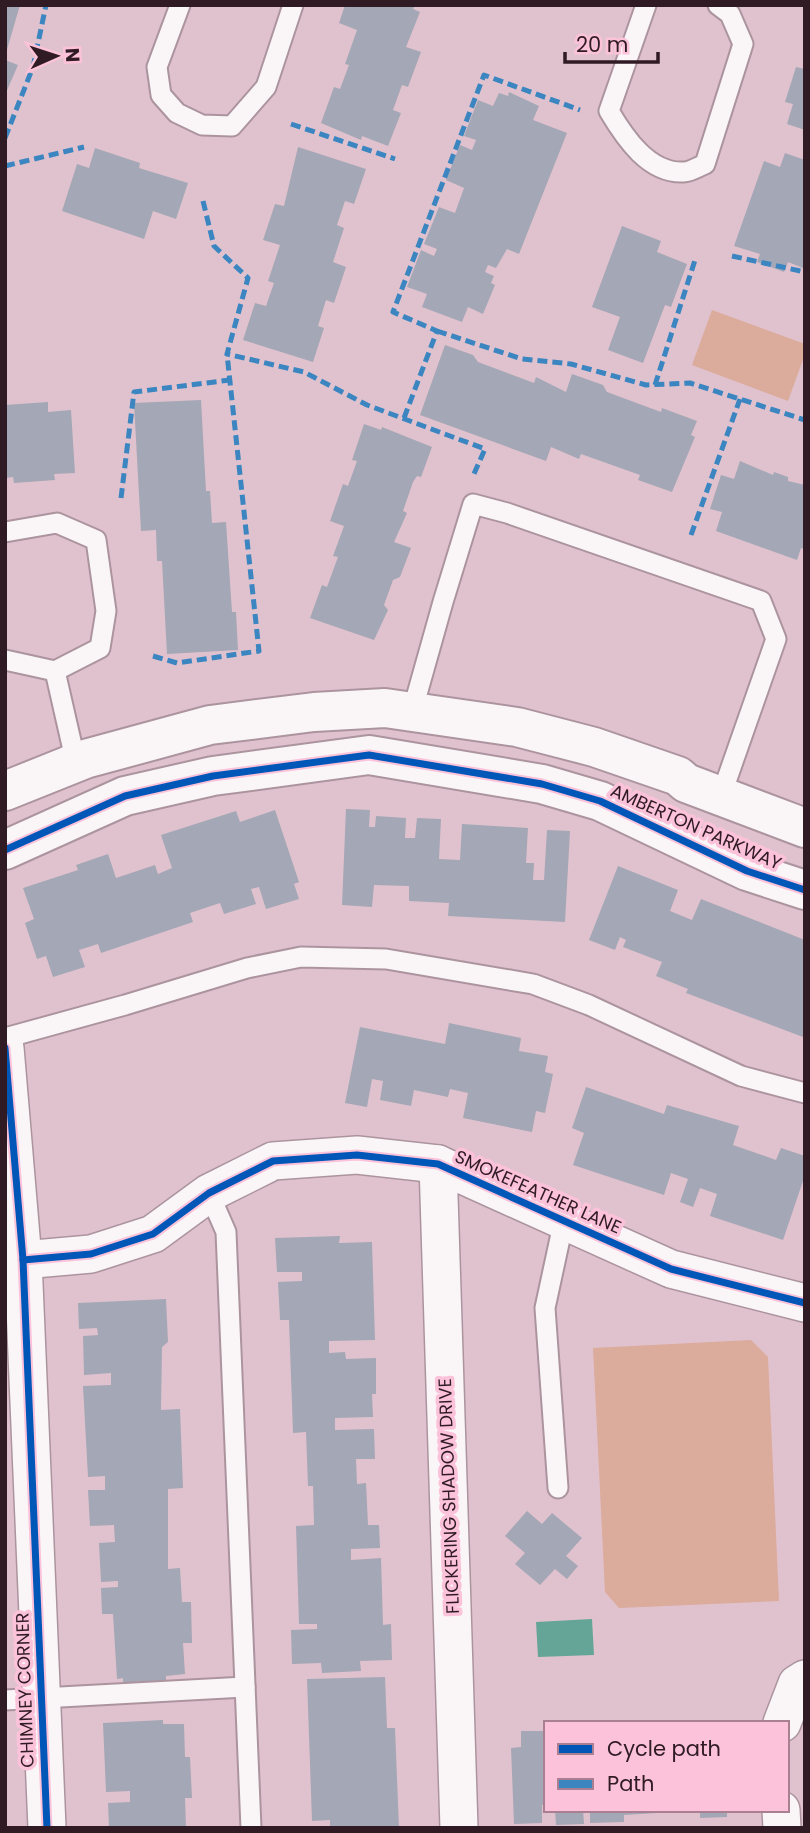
<svg xmlns="http://www.w3.org/2000/svg" width="810" height="1833" font-family="Poppins,sans-serif">
<style>
.green{fill:#dbab9b}
.water{fill:#64a597}
.building{fill:#a4a7b5}
.lines{fill:none;stroke-linecap:round;stroke-linejoin:round}
.service-casing{stroke:#ac949e;stroke-width:23}
.minor-casing{stroke:#ac949e;stroke-width:40}
.tertiary-casing{stroke:#ac949e;stroke-width:42}
.service{stroke:#faf6f8;stroke-width:19}
.minor{stroke:#faf6f8;stroke-width:37}
.tertiary{stroke:#faf6f8;stroke-width:38}
.quiet{stroke:#3b86c1;stroke-width:5;stroke-dasharray:10 5;stroke-linecap:butt}
.cycleway-casing{stroke:#fbc2d9;stroke-width:11}
.cycleway{stroke:#0057b8;stroke-width:7}
.labels{text-anchor:middle;stroke-width:7;stroke-linejoin:round;paint-order:stroke}
.street-label{font-size:18px;fill:#301b24;stroke:#fbc2d9}
</style>
<rect width="100%" height="100%" fill="#e0c2ce"/>
<g class="green">
<polygon points="712,310 805,344 805,354 788,401 692,365"/>
<polygon points="751,1340 768,1357 779,1601 619,1608 605,1592 593,1348"/>
</g>
<polygon class="water" points="592,1619 594,1655 538,1657 536,1622"/>
<g class="building">
<polygon points="5,5 20,5 6,53 5,53"/>
<polygon points="345,5 415,5 413,9 420,12 406,47 421,52 408,87 402,85 393,110 401,113 388,146 362,136 361,140 321,123 334,87 340,89 349,65 345,64 357,30 339,23"/>
<polygon points="5,60 18,65 5,95"/>
<polygon points="796,67 805,69 805,130 787,124 793,104 785,102"/>
<polygon points="509,92 539,106 533,120 567,133 519,254 507,249 496,268 488,265 485,272 494,276 491,283 495,285 483,314 468,307 462,322 422,307 427,294 407,287 421,250 434,256 437,249 424,244 439,207 455,213 464,188 446,180 460,145 472,150 476,140 464,136 478,100 493,106 499,93 508,96"/>
<polygon points="298,147 366,169 354,204 345,201 337,225 344,228 333,262 346,267 334,303 326,300 318,326 324,328 313,362 243,340 255,303 266,306 274,283 268,281 280,245 263,240 275,204 284,206"/>
<polygon points="95,148 140,163 139,168 188,183 176,219 153,211 144,239 62,211 77,164 89,168"/>
<polygon points="785,153 805,160 805,266 803,268 788,262 784,272 757,262 760,254 734,246 764,161 780,167"/>
<polygon points="622,226 661,241 657,252 687,264 671,307 665,305 643,363 608,350 620,317 592,307"/>
<polygon points="445,345 473,355 478,362 534,383 536,377 566,392 572,374 603,385 607,392 661,412 662,408 697,421 691,435 695,437 672,492 638,480 640,475 581,454 579,459 551,447 546,461 420,415"/>
<polygon points="201,400 206,491 210,491 212,523 226,522 232,612 236,612 238,650 167,654 162,561 157,561 156,530 141,531 134,403"/>
<polygon points="48,402 48,412 71,410 75,473 54,474 55,480 14,483 13,477 5,478 5,405"/>
<polygon points="364,424 381,430 382,427 432,447 421,477 417,476 413,482 403,511 407,513 394,542 411,548 400,577 393,580 384,605 388,610 374,640 310,618 322,585 327,587 338,557 333,556 344,526 330,521 343,484 348,486 357,461 352,460"/>
<polygon points="740,461 773,475 774,472 788,477 788,481 805,485 805,549 801,548 797,560 716,531 722,512 710,509 721,475 734,479"/>
<polygon points="346,809 370,810 369,827 375,827 376,816 406,818 405,838 415,838 417,818 441,819 439,859 460,860 462,824 528,828 526,863 534,863 533,880 544,880 547,830 570,831 565,922 448,916 449,903 409,901 409,886 374,885 372,907 342,905"/>
<polygon points="275,810 299,882 294,884 299,899 266,909 259,887 251,889 256,904 224,914 220,903 190,913 193,922 101,953 98,944 79,950 85,967 53,977 46,956 37,959 25,923 34,919 23,888 78,870 76,865 108,854 116,878 155,865 158,874 172,868 161,835 236,811 240,822"/>
<polygon points="618,866 678,890 670,911 692,920 701,899 805,940 803,1037 686,993 688,989 656,976 662,962 623,947 626,940 620,937 615,950 589,940"/>
<polygon points="449,1023 521,1038 519,1051 548,1056 545,1072 553,1074 545,1113 536,1111 532,1132 463,1118 468,1093 450,1089 448,1097 414,1090 411,1106 380,1100 383,1081 372,1079 367,1107 345,1103 360,1027 445,1044"/>
<polygon points="586,1087 664,1114 667,1105 739,1126 733,1145 776,1160 781,1148 805,1156 805,1175 783,1240 710,1216 717,1194 700,1188 693,1207 680,1202 688,1179 671,1173 664,1195 573,1165 584,1133 572,1128"/>
<polygon points="340,1236 339,1243 372,1242 375,1340 329,1341 329,1353 345,1352 346,1359 376,1358 376,1394 372,1394 373,1417 335,1418 335,1430 374,1429 375,1459 356,1459 357,1484 366,1483 368,1525 379,1525 380,1548 351,1549 351,1560 381,1558 383,1625 391,1624 392,1660 360,1661 361,1671 322,1673 321,1663 292,1664 291,1630 317,1629 317,1624 299,1624 296,1526 314,1525 313,1486 308,1486 306,1432 293,1433 289,1320 280,1320 278,1282 302,1281 302,1272 277,1272 275,1238"/>
<polygon points="166,1299 168,1342 162,1347 161,1410 180,1409 183,1488 168,1489 168,1569 180,1568 182,1602 191,1602 192,1643 183,1643 185,1674 166,1676 166,1682 123,1684 123,1678 117,1679 113,1614 102,1614 101,1588 118,1587 118,1581 101,1582 99,1543 115,1542 114,1525 90,1526 88,1490 105,1490 105,1476 88,1477 83,1386 111,1385 111,1373 84,1375 83,1336 98,1335 97,1328 79,1329 78,1303"/>
<polygon points="527,1511 542,1524 552,1513 582,1538 566,1556 578,1566 567,1579 555,1569 540,1585 515,1564 525,1553 505,1536"/>
<polygon points="385,1677 387,1728 395,1728 399,1828 330,1828 330,1820 312,1821 307,1679"/>
<polygon points="163,1720 163,1724 184,1724 185,1757 190,1757 192,1798 185,1798 186,1828 109,1828 108,1803 130,1802 130,1791 106,1792 103,1723"/>
<polygon points="521,1731 544,1731 546,1804 542,1805 542,1823 514,1824 511,1748 521,1747"/>
<polygon points="555,1810 583,1810 584,1824 556,1825"/>
<polygon points="590,1810 657,1810 657,1813 624,1815 624,1822 590,1823"/>
<polygon points="700,1810 727,1810 727,1817 700,1818"/>
</g>
<g class="lines">
<g class="service-casing">
<g id="service">
<polyline points="180,5 157,67 161,95 177,113 202,125 232,126 266,87 293,5"/>
<path d="M646,5l-37,106c16,27 40,63 75,61 6,0 14,-5 21,-8l38,-120 -13,-30 -12,-9"/>
<polyline points="5,532 57,523 96,540 106,611 100,648 55,671 5,660"/>
<polyline points="55,671 76,763"/>
<polyline points="412,712 443,602 473,504 507,513 761,601 776,639 721,796"/>
<polyline points="5,1038 125,1005 247,968 301,957 386,959 533,984 589,1005 741,1076 805,1093"/>
<polyline points="209,1193 226,1232 251,1828"/>
<polyline points="558,1488 545,1308 564,1220"/>
<polyline points="5,1700 245,1687"/>
</g>
</g>
<g class="minor-casing">
<g id="minor">
<polyline points="5,1048 23,1260 47,1828"/>
<polyline points="438,1164 459,1828"/>
<polyline points="23,1260 91,1254 153,1234 209,1193 273,1161 357,1155 438,1164 671,1269 805,1303"/>
<polyline points="782,1723 797,1684 805,1679"/>
<polyline points="781,1810 782,1828"/>
</g>
</g>
<g class="tertiary-casing">
<g id="tertiary">
<polyline points="5,791 85,759 210,725 314,712 385,708 517,727 594,747 678,776 686,783 805,828"/>
<polyline points="5,850 125,796 213,776 369,755 542,784 600,801 747,871 805,890"/>
</g>
</g>
<use href="#service" class="service"/>
<use href="#minor" class="minor"/>
<use href="#tertiary" class="tertiary"/>
<g class="quiet">
<polyline points="291,124 395,159"/>
<polyline points="5,138 33,67 46,5"/>
<polyline points="5,166 84,147"/>
<polyline points="203,201 214,246 248,278 227,354 304,372 367,405 485,449 473,476"/>
<polyline points="732,256 805,272"/>
<polyline points="437,331 522,359 571,364 646,385 690,383 805,420"/>
<polyline points="655,385 695,260"/>
<polyline points="404,418 437,331 393,312 484,75 580,110"/>
<polyline points="121,498 134,392 230,380"/>
<polyline points="691,535 740,399"/>
<polyline points="153,656 177,663 259,651 227,354"/>
</g>
<g class="cycleway-casing">
<g id="cycleway">
<polyline points="5,850 125,796 213,776 369,755 542,784 600,801 747,871 805,890"/>
<polyline points="5,1048 23,1260 47,1828"/>
<polyline points="23,1260 91,1254 153,1234 209,1193 273,1161 357,1155 438,1164 671,1269 805,1303"/>
</g>
</g>
<use href="#cycleway" class="cycleway"/>
</g>
<g class="labels">
<g class="street-label">
<text transform="translate(696 827) rotate(24)" y="6">AMBERTON PARKWAY</text>
<text transform="translate(538 1192) rotate(24)" y="6">SMOKEFEATHER LANE</text>
<text transform="translate(449 1496) rotate(-92)" y="6">FLICKERING SHADOW DRIVE</text>
<text transform="translate(25 1690) rotate(-92)" y="6">CHIMNEY CORNER</text>
</g>
</g>
<rect width="810" height="1833" fill="none" stroke="#301b24" stroke-width="14"/>
<rect x="544" y="1721" width="245" height="91" fill="#fbc2d9" stroke="#aa7f91" stroke-width="2"/>
<rect x="558" y="1744" width="35" height="10" fill="#0057b8" stroke="#aa7f91" stroke-width="2"/>
<text x="607" y="1756" font-size="21" fill="#301b24">Cycle path</text>
<rect x="558" y="1779" width="35" height="10" fill="#3b86c1" stroke="#aa7f91" stroke-width="2"/>
<text x="607" y="1791" font-size="21" fill="#301b24">Path</text>
<g transform="translate(56 56) rotate(87)" stroke="#fbc2d9" stroke-width="5" paint-order="stroke">
<path d="M0-5L12 26L0 18L-12 26Z" fill="#301b24"/>
<text y="-10" font-size="19" font-weight="bold" text-anchor="middle" fill="#301b24">N</text>
</g>
<path d="M565 52v10h93v-10" fill="none" stroke="#301b24" stroke-width="3.5"/>
<text x="576" y="52" font-size="21" fill="#301b24" stroke="#fbc2d9" stroke-width="5" paint-order="stroke">20 m</text>
</svg>
